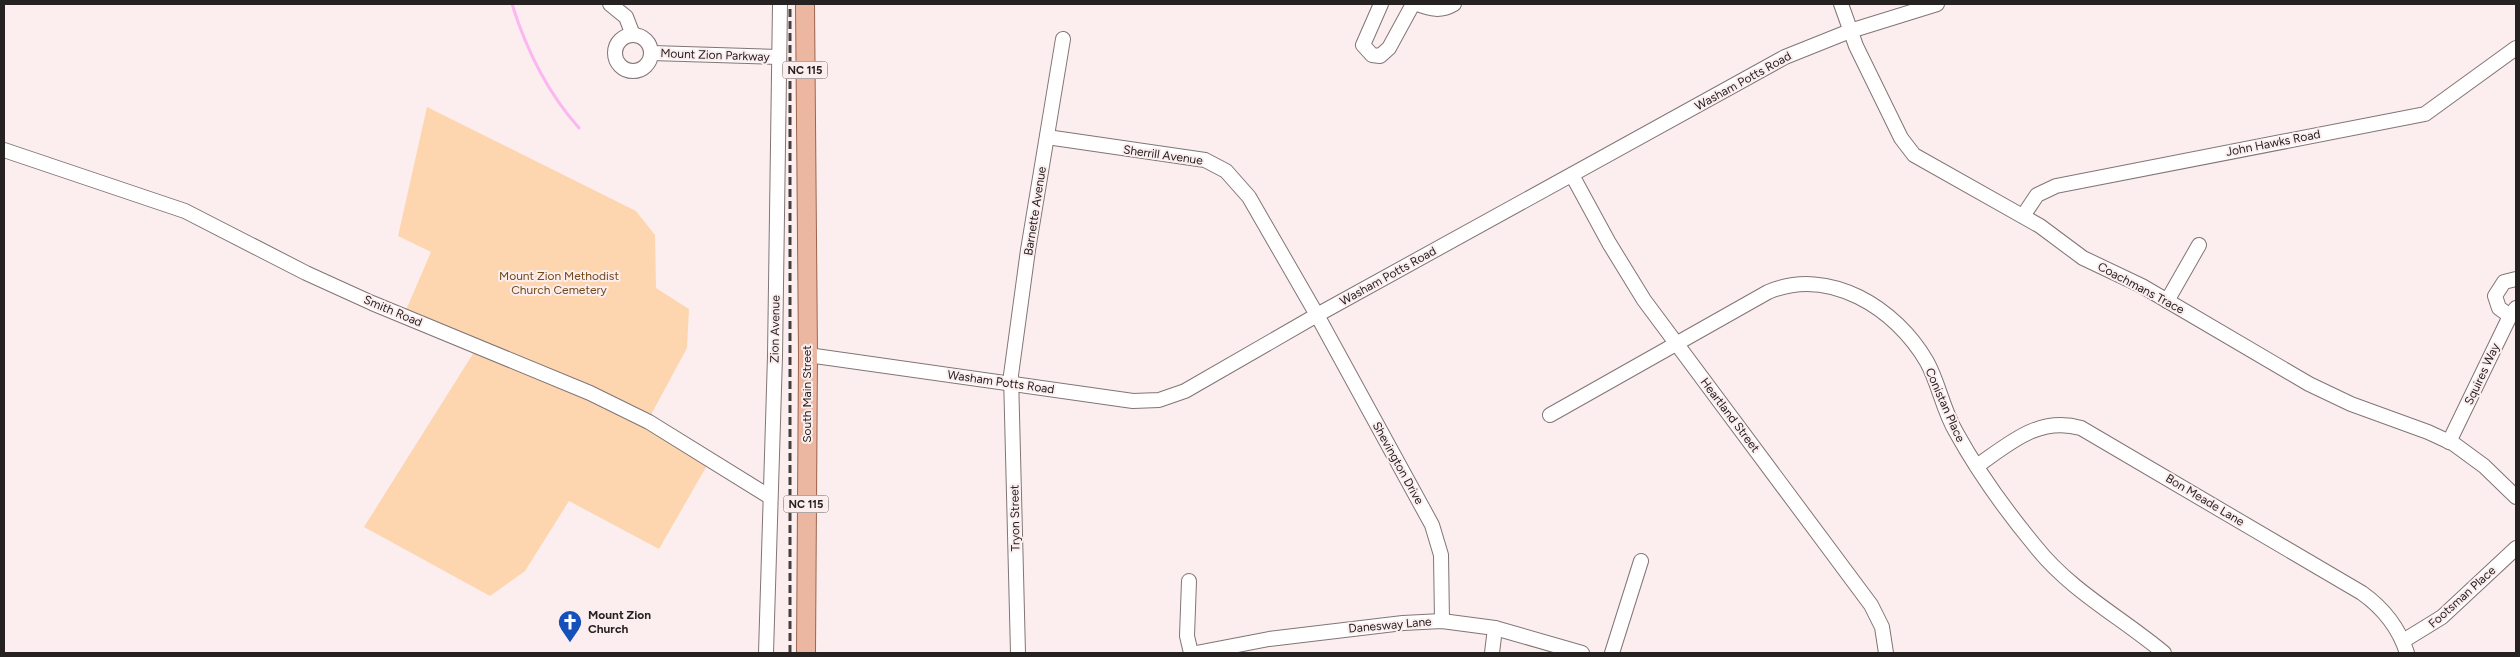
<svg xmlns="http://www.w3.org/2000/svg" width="2520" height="657" font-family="Figtree,sans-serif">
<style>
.green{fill:#fdd6b0}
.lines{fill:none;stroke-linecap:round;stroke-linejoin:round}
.stream{stroke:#fcb6f1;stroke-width:3}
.minor-casing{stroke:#817575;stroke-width:16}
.major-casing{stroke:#9e644c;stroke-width:20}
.minor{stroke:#fff;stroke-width:14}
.major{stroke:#ecb7a1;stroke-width:18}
.rail{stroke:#45403f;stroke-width:3;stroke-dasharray:8 4;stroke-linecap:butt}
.labels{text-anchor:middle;stroke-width:4;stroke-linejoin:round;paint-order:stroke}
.shield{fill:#fceeee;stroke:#665f5e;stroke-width:1}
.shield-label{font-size:11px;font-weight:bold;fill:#262221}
.street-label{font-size:12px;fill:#262221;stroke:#fceeee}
.park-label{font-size:12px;fill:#714817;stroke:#fceeee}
.poi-label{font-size:12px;font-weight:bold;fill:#262221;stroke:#fceeee;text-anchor:start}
</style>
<rect width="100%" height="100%" fill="#fceeee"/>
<polygon class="green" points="427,107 636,211 655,235 656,288 689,309 687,348 646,424 709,462 659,549 569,501 525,571 490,596 364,527 481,341 406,310 431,252 398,236"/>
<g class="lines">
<path class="stream" d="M512,4c14,45 35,88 67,124"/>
<g class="minor-casing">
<g id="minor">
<polyline points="610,4 626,17 633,35"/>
<polyline points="1381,4 1363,45 1372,55 1380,56 1389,48 1413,4"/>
<path d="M1417,4c14,5 23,8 37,0"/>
<polyline points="1841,4 1856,46 1901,138 1914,155 2040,226 2083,258 2142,286 2309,384 2351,404 2428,432 2454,444 2484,466 2516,497"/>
<circle cx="633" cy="53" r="18"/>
<polyline points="652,53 779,57"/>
<polyline points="1047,137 1205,160 1226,171 1249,197 1317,315 1432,525 1441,555 1442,621"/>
<polyline points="4,150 185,211 306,273 372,303 590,393 649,422 770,497"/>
<polyline points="1572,175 1609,243 1644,300 1871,605 1882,627 1886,653"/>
<polyline points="2023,216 2037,195 2056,186 2425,114 2516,48"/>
<polyline points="2167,301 2199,245"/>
<polyline points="2510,316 2499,308 2495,296 2504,282 2516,279"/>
<polyline points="808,355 1133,401 1159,400 1185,391 1317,315 1785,57 1850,31 1937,4"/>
<path d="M1550,415l218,-123c61,-26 128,16 159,70 12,22 16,48 29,70 22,40 51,80 80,115 35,44 85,70 128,106"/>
<polyline points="2449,442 2510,316 2516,308"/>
<path d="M1977,466c33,-23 62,-50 104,-38l281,165c21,15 37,35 45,60"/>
<polyline points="1189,581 1187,636 1191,653"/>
<polyline points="2403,641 2442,617 2516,548"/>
<polyline points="766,653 775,356 780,4"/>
<polyline points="1018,653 1011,375 1028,250 1063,39"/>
<polyline points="1196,653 1269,639 1403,623 1442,621 1495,628 1582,653"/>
<polyline points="1492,653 1495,628"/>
<polyline points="1612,653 1641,561"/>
</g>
</g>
<g class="major-casing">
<polyline id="major" points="805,4 808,355 806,653"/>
</g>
<use href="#minor" class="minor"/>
<use href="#major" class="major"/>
<polyline class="rail" points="790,653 790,4"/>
</g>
<defs>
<g id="church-pin" transform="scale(1.25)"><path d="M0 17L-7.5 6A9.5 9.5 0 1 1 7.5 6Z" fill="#1650bb" stroke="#fceeee"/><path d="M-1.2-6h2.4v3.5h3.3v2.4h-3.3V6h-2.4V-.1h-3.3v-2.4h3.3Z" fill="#fff"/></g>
</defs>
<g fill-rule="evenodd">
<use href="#church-pin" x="570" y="622"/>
</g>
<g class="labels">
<g class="shield">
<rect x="782.5" y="61.5" width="45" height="17" rx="4"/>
<rect x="783.5" y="495.5" width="45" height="17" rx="4"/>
</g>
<g class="shield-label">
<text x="805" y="74">NC 115</text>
<text x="806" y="508">NC 115</text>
</g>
<g class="street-label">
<text transform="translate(715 55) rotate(2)" y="4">Mount Zion Parkway</text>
<text transform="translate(1743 81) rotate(-29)" y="4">Washam Potts Road</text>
<text transform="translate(2273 143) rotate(-11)" y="4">John Hawks Road</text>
<text transform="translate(1163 155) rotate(8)" y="4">Sherrill Avenue</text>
<text transform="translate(1035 211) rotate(-81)" y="4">Barnette Avenue</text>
<text transform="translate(1388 276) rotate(-29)" y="4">Washam Potts Road</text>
<text transform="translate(2141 288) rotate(28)" y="4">Coachmans Trace</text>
<text transform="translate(393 311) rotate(23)" y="4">Smith Road</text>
<text transform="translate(775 329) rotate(-89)" y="4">Zion Avenue</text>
<text transform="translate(2482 374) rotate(-65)" y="4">Squires Way</text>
<text transform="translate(1001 382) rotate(8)" y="4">Washam Potts Road</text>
<text transform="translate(807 394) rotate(-90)" y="4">South Main Street</text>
<text transform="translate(1945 405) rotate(66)" y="4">Conistan Place</text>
<text transform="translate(1730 415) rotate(53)" y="4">Heartland Street</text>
<text transform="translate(1398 463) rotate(61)" y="4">Shevington Drive</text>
<text transform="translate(2205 500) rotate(31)" y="4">Bon Meade Lane</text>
<text transform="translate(1015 518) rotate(-91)" y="4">Tryon Street</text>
<text transform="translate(2462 597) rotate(-42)" y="4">Footsman Place</text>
<text transform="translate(1390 625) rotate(-5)" y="4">Danesway Lane</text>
</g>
<g class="park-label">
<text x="559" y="280">Mount Zion Methodist<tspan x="559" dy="14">Church Cemetery</tspan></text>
</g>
<g class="poi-label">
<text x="588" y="619">Mount Zion<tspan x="588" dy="14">Church</tspan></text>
</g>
</g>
<rect width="2520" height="657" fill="none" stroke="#262221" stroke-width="10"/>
</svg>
